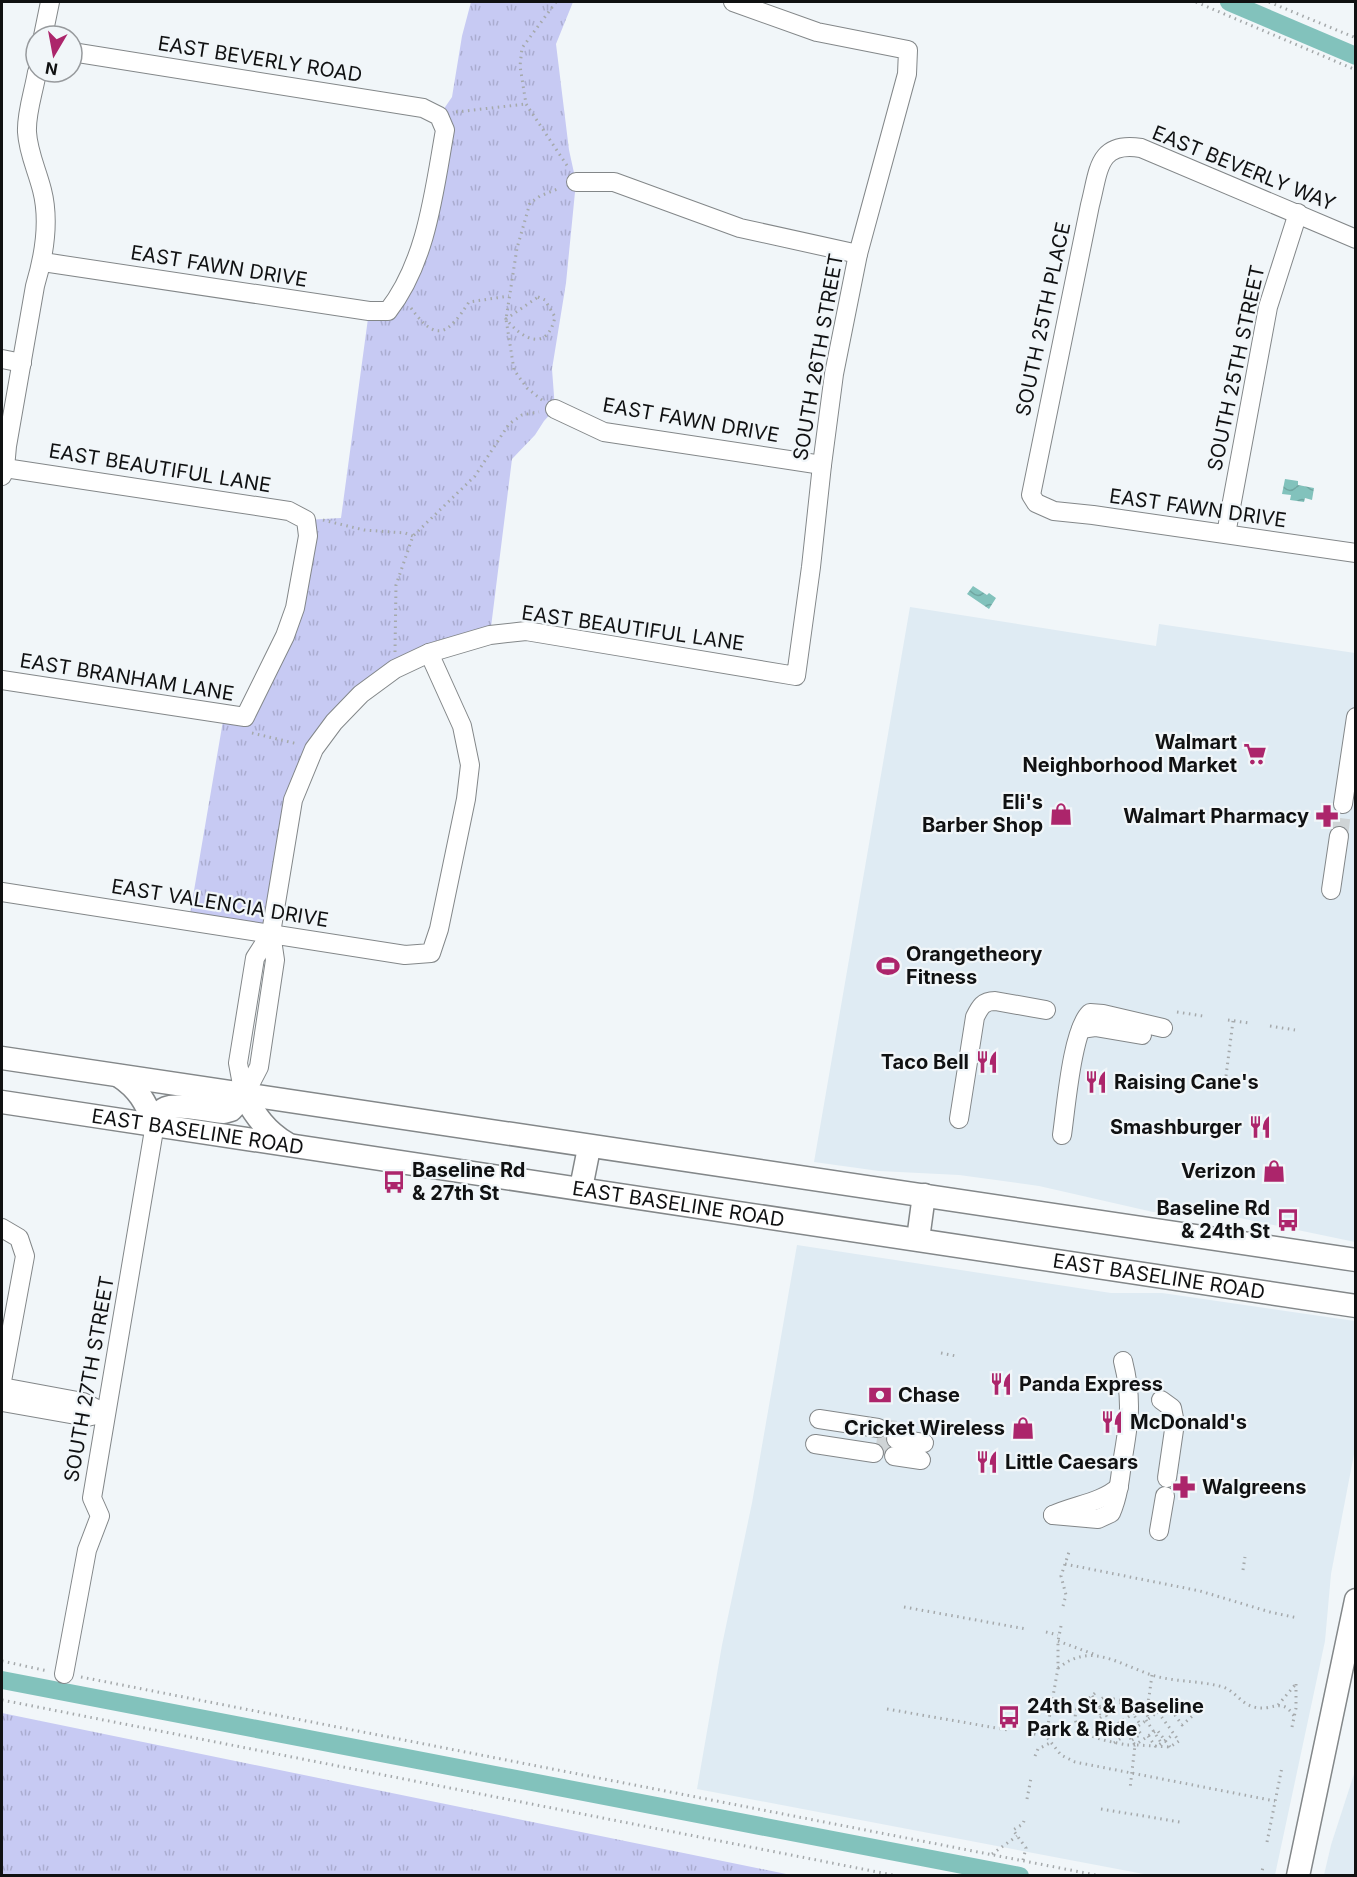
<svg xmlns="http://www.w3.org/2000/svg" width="1357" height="1877" font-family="Inter,sans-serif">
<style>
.built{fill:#dfebf3}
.grass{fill:url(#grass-tufts)}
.water{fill:url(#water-waves)}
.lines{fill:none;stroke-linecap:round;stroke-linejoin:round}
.canal{stroke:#82c2bc;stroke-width:18}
.minor-tunnel{stroke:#cfd4d6;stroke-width:18;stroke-dasharray:18 9;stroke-linecap:butt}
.minor-casing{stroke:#838789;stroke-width:20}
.major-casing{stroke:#838789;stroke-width:25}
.path{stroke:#a5a9ab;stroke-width:3;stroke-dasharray:1.5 4.5;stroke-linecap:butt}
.minor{stroke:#fff;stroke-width:18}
.major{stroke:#fff;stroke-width:22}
.labels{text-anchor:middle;stroke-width:4.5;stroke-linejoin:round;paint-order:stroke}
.street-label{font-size:20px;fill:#101112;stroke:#f1f6f9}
.poi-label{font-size:20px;font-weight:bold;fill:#101112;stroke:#f1f6f9;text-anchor:start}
</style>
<defs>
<pattern id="grass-tufts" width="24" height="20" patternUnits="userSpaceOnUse" patternTransform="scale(1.5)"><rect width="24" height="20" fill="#c7caf3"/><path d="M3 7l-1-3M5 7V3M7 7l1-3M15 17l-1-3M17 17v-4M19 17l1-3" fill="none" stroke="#aaaccf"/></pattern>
<pattern id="water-waves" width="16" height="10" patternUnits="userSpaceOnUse" patternTransform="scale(1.5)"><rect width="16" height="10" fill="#82c2bc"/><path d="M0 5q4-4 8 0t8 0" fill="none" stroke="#6fa6a1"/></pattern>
</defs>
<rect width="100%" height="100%" fill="#f1f6f9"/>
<g class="built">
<polygon points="910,607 1156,646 1159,624 1355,653 1355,1242 1216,1213 1153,1212 1039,1186 959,1175 879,1171 814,1162"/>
<polygon points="797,1245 1111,1293 1162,1293 1355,1321 1355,1449 1331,1574 1325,1641 1275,1875 1149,1875 697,1789 722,1645 752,1503"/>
<polygon points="1355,1771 1355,1875 1324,1875 1331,1845"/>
</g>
<g class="grass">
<polygon points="471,2 573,2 556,44 569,150 576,182 566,283 552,369 555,409 544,421 535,435 512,459 490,635 395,669 314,749 271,933 189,920 224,715 245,717 285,636 306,520 341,518 369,311 388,311 427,231 439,116 452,97 462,36"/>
<polygon points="2,1713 791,1875 2,1875"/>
</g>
<g class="water">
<polygon points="1285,479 1298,481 1298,485 1314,488 1312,500 1305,498 1304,502 1290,500 1291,495 1282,494"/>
<polygon points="973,586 987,595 989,593 996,598 989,609 967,594"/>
</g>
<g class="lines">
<g class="canal">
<polyline points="1229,2 1356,56"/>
<polyline points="2,1680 1020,1876"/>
</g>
<g class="minor-tunnel">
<polyline points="1339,836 1343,804"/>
<polyline points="878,1428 898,1430"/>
<polyline points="876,1445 895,1448"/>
</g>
<g class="minor-casing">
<g id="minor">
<polyline points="43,36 50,2"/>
<polyline points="576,182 614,182 740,228 858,254"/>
<path d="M1356,239l-215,-91c-44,-7 -42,23 -51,57l-59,290 5,8 18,8 39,4 263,38"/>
<path d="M43,262l326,49h19c39,-50 46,-120 57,-181l-6,-14 -16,-8 -351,-56"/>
<polyline points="2,359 22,363"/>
<polyline points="555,409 604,432 822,465"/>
<path d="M2,476l3,-8 2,-22 28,-160c9,-30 15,-65 7,-96 -5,-20 -14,-38 -15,-58 -1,-19 7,-41 10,-60"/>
<polyline points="1226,534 1268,307 1298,213"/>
<polyline points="2,680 245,717 285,636 295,608 308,536 306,520 289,511 5,468"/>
<polyline points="1343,804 1356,717"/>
<polyline points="1331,890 1339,836"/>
<polyline points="2,892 405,955 431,953 439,929 466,799 470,765 462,726 429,653"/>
<polyline points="1081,1029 1095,1027 1142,1035"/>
<polyline points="244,1096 259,1067 275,960 271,933 293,800 314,749 334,722 361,694 395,669 429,653 490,635 526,631 796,676 811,567 822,465 834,374 858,254 907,74 908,50 817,32 733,2"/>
<polyline points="244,1096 238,1063 255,958 271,933"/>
<path d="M959,1119l16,-102c5,-10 8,-16 20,-16l51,9"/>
<path d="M1062,1135c4,-27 10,-106 28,-122l13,1 60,14"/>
<polyline points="2,1228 19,1238 25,1256 2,1381"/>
<polyline points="2,1387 83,1402 105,1413"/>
<polyline points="1161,1400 1172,1408 1175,1423 1167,1478"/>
<polyline points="2,1402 87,1417 105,1413"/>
<polyline points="819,1419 878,1428"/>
<polyline points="896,1439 924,1443"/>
<polyline points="815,1444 874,1453"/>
<polyline points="894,1456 921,1460"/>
<path d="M1053,1515l45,4 13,-6c7,-16 9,-33 11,-50 7,-40 11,-62 1,-102"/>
<path d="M1053,1515c21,-10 48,-12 66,-28"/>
<polyline points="1159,1531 1165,1496"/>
<polyline points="64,1674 87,1550 100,1516 92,1498 155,1124"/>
</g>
</g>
<g class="major-casing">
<g id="major">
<path d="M2,1058c450,69 902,134 1354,202"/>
<path d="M119,1076c20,13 26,26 36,48"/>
<path d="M244,1096c12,20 22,35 42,47"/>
<path id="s1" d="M2,1102l1354,204"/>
<path d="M155,1124c2,-7 4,-13 11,-16 12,-5 43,3 58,4l7,-2 13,-14"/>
<polyline points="581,1188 589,1148"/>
<polyline points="918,1239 924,1195"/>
<polyline points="1298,1876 1356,1600"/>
</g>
</g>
<g class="path">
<polyline points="556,2 522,48 520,66 526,104 568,167"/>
<polyline points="1196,2 1356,70"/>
<polyline points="1269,2 1356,38"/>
<polyline points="456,112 526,104"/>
<path d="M538,297l7,3 10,17c-8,36 -33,22 -49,2z"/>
<path d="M411,308c26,36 37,26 58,-6l40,-6"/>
<polyline points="542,400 527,388 514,370 506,319 517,248 530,203 540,196 560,188"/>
<polyline points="323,520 364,530 405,533 413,536"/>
<polyline points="395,652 396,585 413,536 475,476 509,424 522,415 539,412"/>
<polyline points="252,733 298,744"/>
<polyline points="1177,1012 1203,1016"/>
<polyline points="1228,1020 1249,1023"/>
<polyline points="1270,1026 1295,1030"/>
<polyline points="1226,1076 1233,1021"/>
<polyline points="941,1353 956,1356"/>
<polyline points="1065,1564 1200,1591 1270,1612 1298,1618"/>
<polyline points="1243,1570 1245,1557"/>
<polyline points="1063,1606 1066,1595 1061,1576 1069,1552"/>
<polyline points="904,1607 1026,1629"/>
<polyline points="1061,1626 1058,1641 1058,1668 1046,1736 1061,1755 1075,1762 1275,1801"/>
<polyline points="1046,1632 1058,1635"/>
<polyline points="1058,1641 1096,1655"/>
<polyline points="2,1661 48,1671"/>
<path d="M1058,1668c12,-9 24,-14 39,-12 21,3 41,16 62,21 20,5 43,4 64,10 12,4 18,17 31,20 19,5 27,-11 40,9"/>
<polyline points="1152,1675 1148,1704 1155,1714"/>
<polyline points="81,1677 1101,1876"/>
<polyline points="1092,1696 1122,1737"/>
<polyline points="2,1700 898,1876"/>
<polyline points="1097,1702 1104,1697 1139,1704 1168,1705 1196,1713"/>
<polyline points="1052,1704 1077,1709 1095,1693"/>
<polyline points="1082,1704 1100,1708 1098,1737"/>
<polyline points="1278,1705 1295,1685"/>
<polyline points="887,1709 1008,1730"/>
<path d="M1077,1709c-11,27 31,32 50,36h8l22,-15 13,17"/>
<polyline points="1130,1709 1139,1704 1149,1718"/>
<polyline points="1100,1718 1124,1701 1140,1724"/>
<polyline points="1146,1720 1162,1744"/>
<polyline points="1120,1723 1135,1745 1130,1789"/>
<polyline points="1292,1727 1296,1708 1296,1683"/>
<polyline points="1028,1733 1046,1736"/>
<polyline points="1148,1736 1156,1747 1174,1734"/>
<polyline points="1098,1737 1137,1711"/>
<polyline points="1132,1740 1141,1734 1136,1727"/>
<polyline points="1114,1743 1168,1705 1182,1725 1196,1713"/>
<polyline points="1137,1745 1170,1747 1179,1741 1158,1712"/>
<polyline points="1035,1756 1038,1749 1050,1743"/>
<polyline points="1027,1799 1031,1778"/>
<polyline points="1101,1809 1180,1822"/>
<polyline points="1267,1842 1282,1767"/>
<polyline points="992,1854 1017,1836"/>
<polyline points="1023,1860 1026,1848 1013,1830 1023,1824 1024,1821"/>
<polyline points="1261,1876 1263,1867"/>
</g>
<use href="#minor" class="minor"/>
<use href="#major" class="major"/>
</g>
<defs>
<g id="supermarket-bare" transform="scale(1.8)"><path d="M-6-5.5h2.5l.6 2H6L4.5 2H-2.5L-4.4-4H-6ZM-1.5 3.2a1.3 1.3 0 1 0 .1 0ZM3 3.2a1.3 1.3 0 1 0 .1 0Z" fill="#ac256b" stroke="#f1f6f9" stroke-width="2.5" paint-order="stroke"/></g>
<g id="shop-bare" transform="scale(1.8)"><path d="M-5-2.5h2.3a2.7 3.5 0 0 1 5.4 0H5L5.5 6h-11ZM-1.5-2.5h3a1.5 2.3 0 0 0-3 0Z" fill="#ac256b" stroke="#f1f6f9" stroke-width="2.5" paint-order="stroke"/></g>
<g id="pharmacy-bare" transform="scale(1.8)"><path d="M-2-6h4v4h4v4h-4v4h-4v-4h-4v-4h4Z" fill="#ac256b" stroke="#f1f6f9" stroke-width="2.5" paint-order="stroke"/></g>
<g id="stadium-bare" transform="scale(1.8)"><path d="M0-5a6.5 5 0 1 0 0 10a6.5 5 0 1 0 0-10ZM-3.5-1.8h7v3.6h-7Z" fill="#ac256b" stroke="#f1f6f9" stroke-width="2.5" paint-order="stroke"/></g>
<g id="restaurant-bare" transform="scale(1.8)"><path d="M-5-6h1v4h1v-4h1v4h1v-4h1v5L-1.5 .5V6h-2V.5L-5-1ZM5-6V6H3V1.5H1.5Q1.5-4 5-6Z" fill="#ac256b" stroke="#f1f6f9" stroke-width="2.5" paint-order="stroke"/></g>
<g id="bus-bare" transform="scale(1.8)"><path d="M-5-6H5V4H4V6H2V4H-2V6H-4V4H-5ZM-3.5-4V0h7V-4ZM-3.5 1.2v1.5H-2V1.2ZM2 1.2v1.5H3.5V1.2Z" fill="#ac256b" stroke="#f1f6f9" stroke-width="2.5" paint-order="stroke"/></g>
<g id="bank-bare" transform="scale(1.8)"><path d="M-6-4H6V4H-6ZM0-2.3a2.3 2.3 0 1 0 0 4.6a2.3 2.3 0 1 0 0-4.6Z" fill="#ac256b" stroke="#f1f6f9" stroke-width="2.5" paint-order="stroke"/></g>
</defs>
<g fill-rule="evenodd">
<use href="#supermarket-bare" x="1255" y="754"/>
<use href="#shop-bare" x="1061" y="814"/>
<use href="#pharmacy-bare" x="1327" y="816"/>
<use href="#stadium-bare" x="888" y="966"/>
<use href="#restaurant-bare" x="987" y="1062"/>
<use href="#restaurant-bare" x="1096" y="1082"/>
<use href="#restaurant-bare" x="1260" y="1127"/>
<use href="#shop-bare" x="1274" y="1171"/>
<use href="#bus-bare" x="394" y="1182"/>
<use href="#bus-bare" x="1288" y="1220"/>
<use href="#restaurant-bare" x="1001" y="1384"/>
<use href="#bank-bare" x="880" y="1395"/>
<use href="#restaurant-bare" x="1112" y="1422"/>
<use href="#shop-bare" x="1023" y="1428"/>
<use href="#restaurant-bare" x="987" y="1462"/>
<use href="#pharmacy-bare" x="1184" y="1487"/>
<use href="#bus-bare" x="1009" y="1717"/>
</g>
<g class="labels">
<g class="street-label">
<text transform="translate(260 59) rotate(9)" y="7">EAST BEVERLY ROAD</text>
<text transform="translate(1244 168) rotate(22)" y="7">EAST BEVERLY WAY</text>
<text transform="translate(219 266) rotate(9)" y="7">EAST FAWN DRIVE</text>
<text transform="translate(1043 319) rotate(-78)" y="7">SOUTH 25TH PLACE</text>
<text transform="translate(818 357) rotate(-80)" y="7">SOUTH 26TH STREET</text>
<text transform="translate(1236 368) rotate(-78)" y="7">SOUTH 25TH STREET</text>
<text transform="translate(691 420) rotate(10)" y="7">EAST FAWN DRIVE</text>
<text transform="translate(160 468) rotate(9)" y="7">EAST BEAUTIFUL LANE</text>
<text transform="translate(1198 508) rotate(8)" y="7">EAST FAWN DRIVE</text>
<text transform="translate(633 628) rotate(8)" y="7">EAST BEAUTIFUL LANE</text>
<text transform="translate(127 677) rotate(9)" y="7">EAST BRANHAM LANE</text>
<text transform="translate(220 903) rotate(9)" y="7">EAST VALENCIA DRIVE</text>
<text dy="7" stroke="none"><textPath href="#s1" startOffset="198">EAST BASELINE ROAD</textPath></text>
<text dy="7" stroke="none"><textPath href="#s1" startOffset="684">EAST BASELINE ROAD</textPath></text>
<text dy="7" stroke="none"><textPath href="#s1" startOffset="1170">EAST BASELINE ROAD</textPath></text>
<text transform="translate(89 1379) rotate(-80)" y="7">SOUTH 27TH STREET</text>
</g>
<g class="poi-label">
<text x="1237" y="749" text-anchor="end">Walmart<tspan x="1237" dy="23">Neighborhood Market</tspan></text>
<text x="1043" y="809" text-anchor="end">Eli's<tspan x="1043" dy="23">Barber Shop</tspan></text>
<text x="1309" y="823" text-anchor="end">Walmart Pharmacy</text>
<text x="906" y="961">Orangetheory<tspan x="906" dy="23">Fitness</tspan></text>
<text x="969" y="1069" text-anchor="end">Taco Bell</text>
<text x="1114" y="1089">Raising Cane's</text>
<text x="1242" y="1134" text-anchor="end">Smashburger</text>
<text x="412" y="1177">Baseline Rd<tspan x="412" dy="23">&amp; 27th St</tspan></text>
<text x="1256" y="1178" text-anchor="end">Verizon</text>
<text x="1270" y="1215" text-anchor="end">Baseline Rd<tspan x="1270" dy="23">&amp; 24th St</tspan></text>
<text x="1019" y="1391">Panda Express</text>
<text x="898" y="1402">Chase</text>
<text x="1130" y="1429">McDonald's</text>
<text x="1005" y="1435" text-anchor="end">Cricket Wireless</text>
<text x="1005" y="1469">Little Caesars</text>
<text x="1202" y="1494">Walgreens</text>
<text x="1027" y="1713">24th St &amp; Baseline<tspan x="1027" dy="23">Park &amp; Ride</tspan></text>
</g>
</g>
<rect width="1357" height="1877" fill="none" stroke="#101112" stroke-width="6"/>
<g transform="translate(54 54) rotate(190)"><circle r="28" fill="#f1f6f9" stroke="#979a9d" stroke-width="1.5"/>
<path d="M0-4.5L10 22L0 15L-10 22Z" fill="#ac256b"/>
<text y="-9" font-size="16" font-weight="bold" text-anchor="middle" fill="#101112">N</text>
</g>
</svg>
